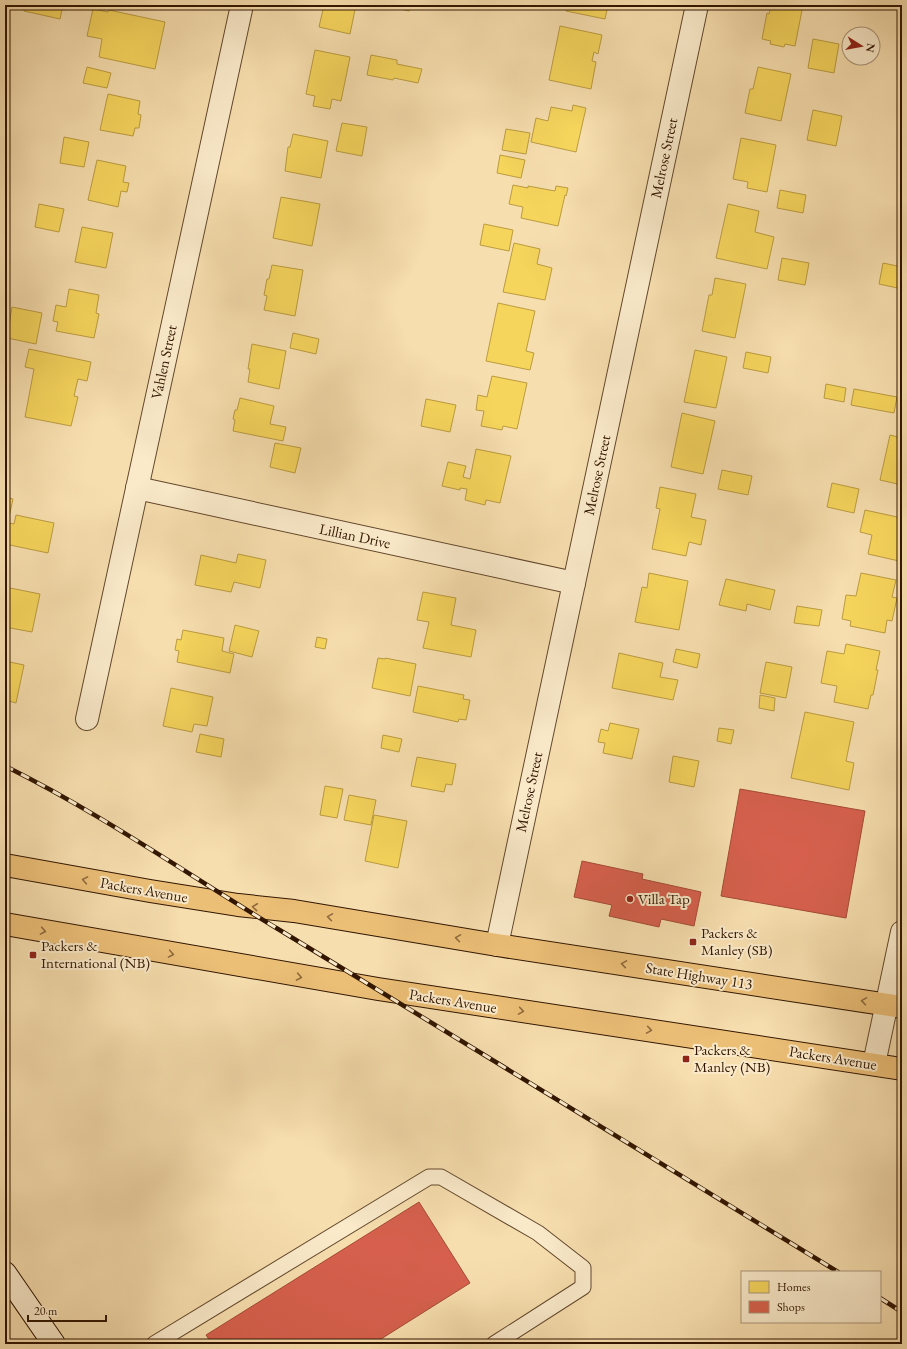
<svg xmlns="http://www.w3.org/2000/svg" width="907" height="1349" font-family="'EB Garamond',serif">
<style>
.homes{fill:#f6d55c;stroke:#bb9c40}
.shops{fill:#d6604d;stroke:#a54a36}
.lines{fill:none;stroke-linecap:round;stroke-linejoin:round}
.lane-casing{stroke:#63482c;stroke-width:17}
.street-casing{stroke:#63482c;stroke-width:24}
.secondary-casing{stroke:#321600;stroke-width:24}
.primary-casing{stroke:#321600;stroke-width:24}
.lane{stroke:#faeaca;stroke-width:15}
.street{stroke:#faeaca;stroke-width:22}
.secondary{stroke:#faeaca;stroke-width:22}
.primary{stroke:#ecbf77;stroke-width:22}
.rail-casing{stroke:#321600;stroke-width:4.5}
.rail{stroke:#faeaca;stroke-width:3;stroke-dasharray:9;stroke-linecap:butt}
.oneway{stroke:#8f6a3c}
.poi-dot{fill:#8f2418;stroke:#faeaca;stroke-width:1.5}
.labels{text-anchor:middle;stroke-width:4;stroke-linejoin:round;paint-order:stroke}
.street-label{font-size:15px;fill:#321600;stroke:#faeaca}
.poi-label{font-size:15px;fill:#321600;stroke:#faeaca;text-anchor:start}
</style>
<rect width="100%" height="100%" fill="#f7deae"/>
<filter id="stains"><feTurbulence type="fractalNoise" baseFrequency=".005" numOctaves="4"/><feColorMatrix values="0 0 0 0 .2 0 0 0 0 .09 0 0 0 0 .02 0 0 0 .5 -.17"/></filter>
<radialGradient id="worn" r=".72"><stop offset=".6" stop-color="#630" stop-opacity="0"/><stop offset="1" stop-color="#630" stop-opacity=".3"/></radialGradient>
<g class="homes">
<polygon points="25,5 63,5 60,19 24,11"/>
<polygon points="324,5 356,5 350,34 319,27"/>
<polygon points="383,5 410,5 409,11"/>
<polygon points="568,5 608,5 605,19 566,11"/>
<polygon points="771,5 803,5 795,46 785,44 784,47 770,44 771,41 762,39 767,13 769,14"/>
<polygon points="93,9 108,12 109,10 165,22 155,69 99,57 102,39 87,36"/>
<polygon points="560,26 602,35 598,54 594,52 592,61 596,62 591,89 549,80"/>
<polygon points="813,39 839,44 834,73 808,68"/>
<polygon points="315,50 350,57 341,101 332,99 330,109 313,106 315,96 306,94"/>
<polygon points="371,55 397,60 397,64 422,69 418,83 394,78 393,80 367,75"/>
<polygon points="87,67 111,73 107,88 83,83"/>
<polygon points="758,67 791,74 781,121 745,113 750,89 753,89"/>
<polygon points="108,94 140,101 138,114 141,115 139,128 135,128 133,136 100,130"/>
<polygon points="573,105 586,108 576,152 531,142 536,118 548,121 551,107 572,111"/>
<polygon points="813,110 842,116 836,146 807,140"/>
<polygon points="342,123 367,127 362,156 336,151"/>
<polygon points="506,129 530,133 526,154 502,150"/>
<polygon points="293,134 328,141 321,178 285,171 288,147 290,147"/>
<polygon points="64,137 89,142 84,167 60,163"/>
<polygon points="741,138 776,145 767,192 747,188 748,182 733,179"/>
<polygon points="500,155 525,160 521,178 497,173"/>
<polygon points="97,160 126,166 123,182 129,183 127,192 121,191 118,207 88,200"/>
<polygon points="513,185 528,188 528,186 555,191 556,186 568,188 566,196 565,195 558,226 521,218 523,207 509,204"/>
<polygon points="780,190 806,195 803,213 777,208"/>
<polygon points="281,197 320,204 312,246 273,238"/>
<polygon points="39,204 64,209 59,232 35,227"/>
<polygon points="728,204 759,211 755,232 774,237 767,269 716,258"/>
<polygon points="484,224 513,230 509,251 480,245"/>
<polygon points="82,227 113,233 106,268 75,262"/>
<polygon points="514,243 540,249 537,264 552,268 545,300 503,292"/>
<polygon points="782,258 809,263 805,285 778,280"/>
<polygon points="883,263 902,267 902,289 879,284"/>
<polygon points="272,265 303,270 295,316 264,310 267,296 264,295 267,279 269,279"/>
<polygon points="715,278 746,284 735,338 702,331 709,295 712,295"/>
<polygon points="69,289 99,295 96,313 99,314 94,338 56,331 58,322 53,321 56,305 66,307"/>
<polygon points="498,303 535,311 526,351 534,353 530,370 486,361"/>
<polygon points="12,307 42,313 36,344 7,338"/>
<polygon points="293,333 319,339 316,354 290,348"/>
<polygon points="252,344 286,351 279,389 248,382 250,369 248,369"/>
<polygon points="29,349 91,362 87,381 78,379 74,396 78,397 71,426 25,417 34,369 25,367"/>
<polygon points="695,350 727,357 716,408 684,402"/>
<polygon points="746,352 771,357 768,373 743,368"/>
<polygon points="492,376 527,383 517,429 503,426 502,430 481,426 484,411 476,410 478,395 487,397"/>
<polygon points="826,384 846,388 844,402 824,398"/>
<polygon points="854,389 897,397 894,413 851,405"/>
<polygon points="240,398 274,406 270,424 286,427 283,441 233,431 235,420 233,419 235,410 237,410"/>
<polygon points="426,399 456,405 450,432 421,426"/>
<polygon points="682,413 715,421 703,474 671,467"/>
<polygon points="901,424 902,424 902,485 880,480 890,435 898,437"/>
<polygon points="275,443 301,448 295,473 270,467"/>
<polygon points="476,449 511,456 500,503 486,500 485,505 465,500 467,489 460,488 460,490 442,486 448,462 466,466 463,477 470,479"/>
<polygon points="722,470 752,476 748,495 718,489"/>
<polygon points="832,483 859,489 854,513 827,507"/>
<polygon points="660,487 696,494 691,517 706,520 701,545 689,542 686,556 652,549 660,509 656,508"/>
<polygon points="5,497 13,499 9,517 5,516"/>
<polygon points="865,510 902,518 902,548 899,561 868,554 872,535 860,532"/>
<polygon points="16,515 54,523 48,553 5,544 5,522 14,524"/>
<polygon points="238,554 266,560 260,588 234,582 231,592 195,585 201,555 236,563"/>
<polygon points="649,573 688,581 679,630 635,622 642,587 647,588"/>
<polygon points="861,573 896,580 892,597 897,598 892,621 887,620 885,633 850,626 851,621 842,619 846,595 856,596"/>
<polygon points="726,579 775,590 770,610 747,604 746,611 719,605"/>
<polygon points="5,587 40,594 32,632 5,627"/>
<polygon points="423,592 456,598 451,625 476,630 471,657 423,648 429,622 417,620"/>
<polygon points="797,606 822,610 819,626 794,623"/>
<polygon points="235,625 259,631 252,657 229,651"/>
<polygon points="183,630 224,638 222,651 234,654 230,673 177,662 179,651 175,650 177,639 181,640"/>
<polygon points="317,637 327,639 325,649 315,647"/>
<polygon points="846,644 880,651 876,670 878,670 873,695 871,695 868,709 834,702 837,686 821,683 827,651 844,654"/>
<polygon points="676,649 700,654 697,668 673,662"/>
<polygon points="619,653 663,663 660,677 678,680 673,700 612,688"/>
<polygon points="378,658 385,659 385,658 416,664 410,696 372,688"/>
<polygon points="5,661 24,665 16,703 5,700"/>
<polygon points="766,662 792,667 786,698 760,693"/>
<polygon points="418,686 464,695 463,699 470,700 466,720 459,719 458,722 413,712"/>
<polygon points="171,688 213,697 207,726 194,724 192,732 163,726"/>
<polygon points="760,695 775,698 774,711 759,708"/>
<polygon points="805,712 854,722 846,761 854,763 849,790 791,778"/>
<polygon points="610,723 639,729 632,759 603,753 605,743 598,742 601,729 608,731"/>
<polygon points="719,728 734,730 731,744 717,741"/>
<polygon points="200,734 224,739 221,757 196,752"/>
<polygon points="383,735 402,739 399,752 381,748"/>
<polygon points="673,756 699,761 694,787 669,782"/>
<polygon points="417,757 456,764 452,785 446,784 444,792 411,786"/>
<polygon points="325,786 343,789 337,818 320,815"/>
<polygon points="349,795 376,800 371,825 344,820"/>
<polygon points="374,815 407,821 398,868 365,861"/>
</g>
<g class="shops">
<polygon points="740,789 865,811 846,918 721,896"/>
<polygon points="582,861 643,874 642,879 701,892 694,926 661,919 659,927 609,916 612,905 574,897"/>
<polygon points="419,1202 470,1283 373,1344 212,1344 206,1335"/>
</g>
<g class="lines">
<g class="lane-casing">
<polyline id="lane" points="154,1344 429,1177 441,1177 538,1233 583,1268 583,1287 494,1344"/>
</g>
<g class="street-casing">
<g id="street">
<polyline points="137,488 574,583"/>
<polyline points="87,719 242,5"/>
<polyline points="497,945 697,5"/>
<polyline points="874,1064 902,932"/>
</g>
</g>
<g class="secondary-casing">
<polyline id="secondary" points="5,1273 54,1344"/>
</g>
<g class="primary-casing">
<g id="primary">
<polyline points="5,865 150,891 238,905 294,911 497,945 902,1007"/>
<polyline points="5,924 378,989 902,1069"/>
</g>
</g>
<use href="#lane" class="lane"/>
<use href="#street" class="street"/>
<use href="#secondary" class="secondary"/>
<use href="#primary" class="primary"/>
<g class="rail-casing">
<g id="rail">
<path d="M5,766c95,47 182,108 273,163 187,114 373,228 560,343"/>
<polyline points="880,1298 902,1312"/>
</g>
</g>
<use href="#rail" class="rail"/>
</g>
<defs><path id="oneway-chevron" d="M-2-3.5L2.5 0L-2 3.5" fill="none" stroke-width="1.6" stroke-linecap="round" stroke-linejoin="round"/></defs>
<g class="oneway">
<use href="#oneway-chevron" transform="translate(85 880) rotate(-170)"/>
<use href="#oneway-chevron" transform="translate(255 907) rotate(-174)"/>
<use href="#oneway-chevron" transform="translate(330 917) rotate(-171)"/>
<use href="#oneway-chevron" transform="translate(43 931) rotate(10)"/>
<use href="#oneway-chevron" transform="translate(458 938) rotate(-171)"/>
<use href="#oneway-chevron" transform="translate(171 954) rotate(10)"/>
<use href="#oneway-chevron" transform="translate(624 964) rotate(-171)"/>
<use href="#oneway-chevron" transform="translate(299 977) rotate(10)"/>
<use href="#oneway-chevron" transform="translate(864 1001) rotate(-171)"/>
<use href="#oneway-chevron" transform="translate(521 1011) rotate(9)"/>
<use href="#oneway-chevron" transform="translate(649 1030) rotate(9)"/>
</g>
<g class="poi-dot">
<circle cx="630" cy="899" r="4"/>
<rect x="689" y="938" width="8" height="8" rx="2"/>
<rect x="29" y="951" width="8" height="8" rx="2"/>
<rect x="682" y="1055" width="8" height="8" rx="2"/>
</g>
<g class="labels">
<g class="street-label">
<text transform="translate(664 158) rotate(-78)" y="5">Melrose Street</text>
<text transform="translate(164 362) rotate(-78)" y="5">Vahlen Street</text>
<text transform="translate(597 475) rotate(-78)" y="5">Melrose Street</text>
<text transform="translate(355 536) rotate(12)" y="5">Lillian Drive</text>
<text transform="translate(529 792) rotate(-78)" y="5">Melrose Street</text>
<text transform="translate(144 890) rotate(10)" y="5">Packers Avenue</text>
<text transform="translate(699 976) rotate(9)" y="5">State Highway 113</text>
<text transform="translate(453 1001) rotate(9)" y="5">Packers Avenue</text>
<text transform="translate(833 1058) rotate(9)" y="5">Packers Avenue</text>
</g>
<g class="poi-label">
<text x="638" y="904">Villa Tap</text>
<text x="701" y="938">Packers &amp;<tspan x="701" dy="17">Manley (SB)</tspan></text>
<text x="41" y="951">Packers &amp;<tspan x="41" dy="17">International (NB)</tspan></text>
<text x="694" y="1055">Packers &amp;<tspan x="694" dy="17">Manley (NB)</tspan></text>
</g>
</g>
<rect width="907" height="1349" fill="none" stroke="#f7deae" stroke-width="20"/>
<rect x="6" y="6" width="895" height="1337" fill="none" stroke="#321600" stroke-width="2"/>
<rect x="10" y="10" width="887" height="1329" fill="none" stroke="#321600"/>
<rect x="741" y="1271" width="140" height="52" fill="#faeaca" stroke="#aa9579"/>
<rect x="749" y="1281" width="20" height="12" fill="#f6d55c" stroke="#aa9579"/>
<text x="777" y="1291" font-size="12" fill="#321600">Homes</text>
<rect x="749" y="1301" width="20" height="12" fill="#d6604d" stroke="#aa9579"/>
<text x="777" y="1311" font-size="12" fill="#321600">Shops</text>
<g transform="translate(861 46) rotate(101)"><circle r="19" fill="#faeaca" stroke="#aa9579"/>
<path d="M0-3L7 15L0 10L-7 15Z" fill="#8f2418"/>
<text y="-6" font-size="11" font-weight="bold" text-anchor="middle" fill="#321600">N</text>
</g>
<path d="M28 1315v6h78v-6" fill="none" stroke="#321600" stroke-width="2"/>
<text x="34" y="1315" font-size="12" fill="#321600" stroke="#faeaca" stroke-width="3" paint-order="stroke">20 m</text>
<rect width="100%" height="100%" filter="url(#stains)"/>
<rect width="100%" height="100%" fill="url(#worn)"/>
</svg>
